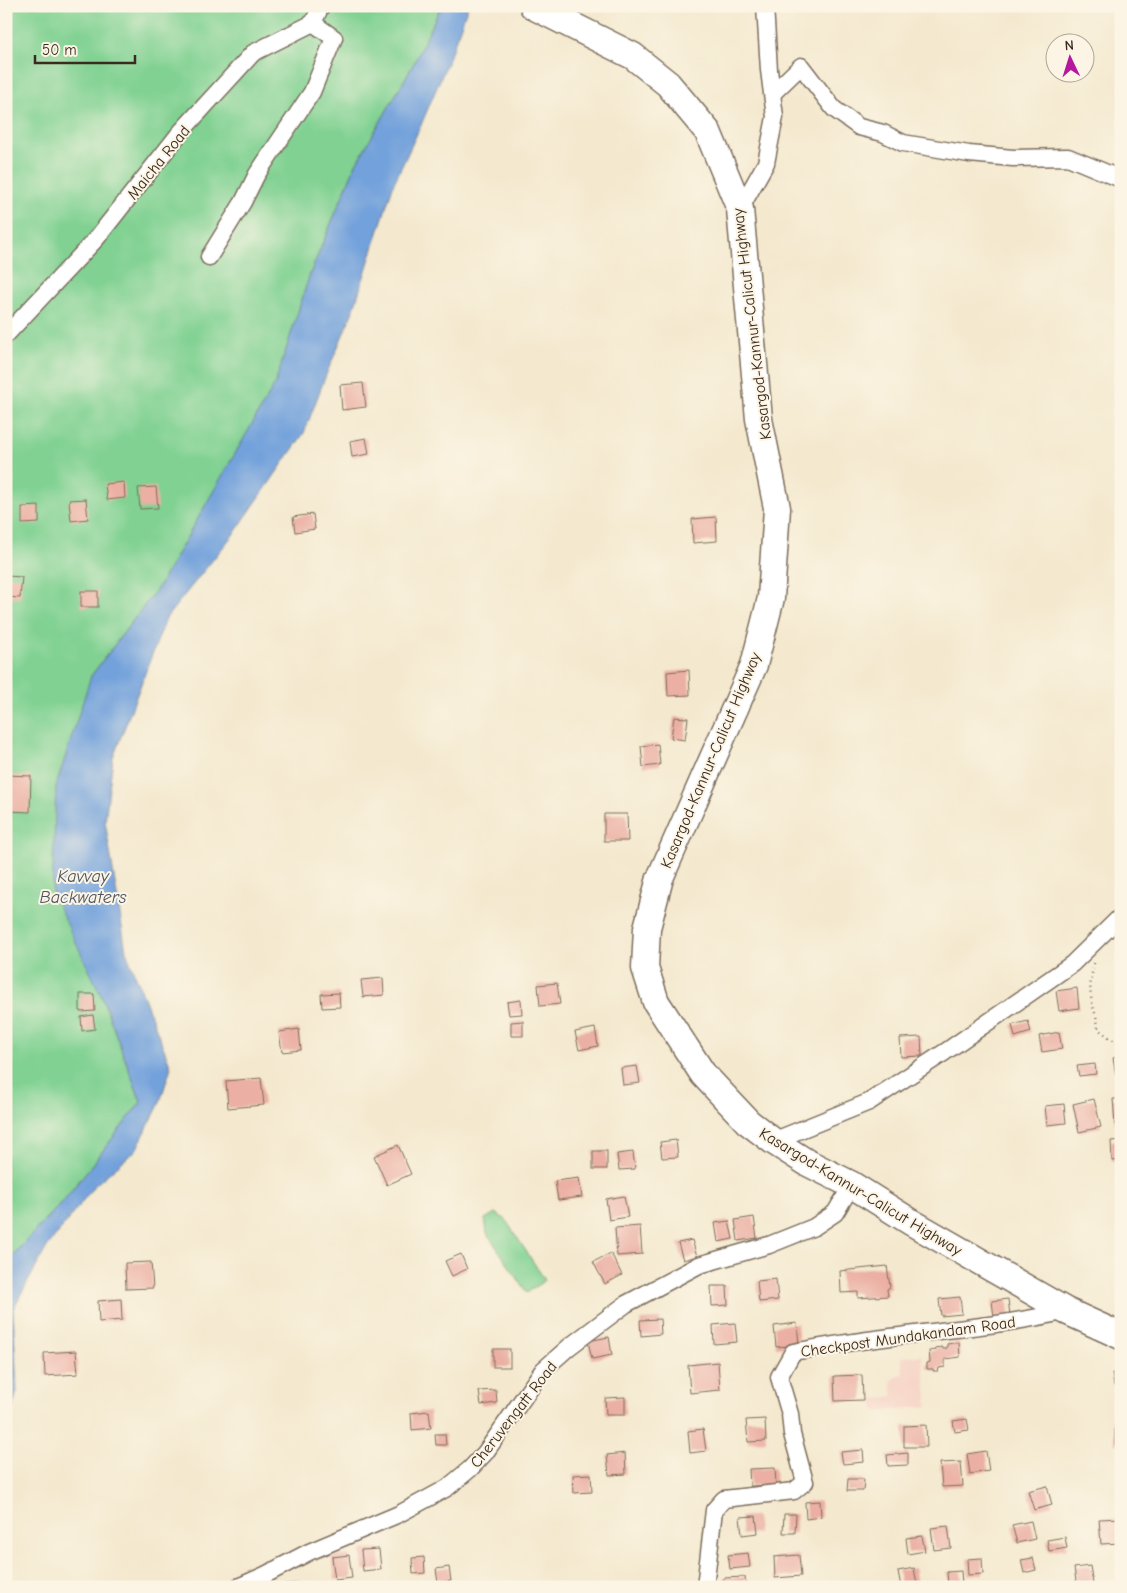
<svg xmlns="http://www.w3.org/2000/svg" width="1127" height="1593" font-family="'Comic Neue',sans-serif">
<style>
.built{fill:#f6d2c4}
.green{fill:#80d192;stroke:#5e7e58}
.water{fill:#72a1db;stroke:#56667c}
.building{fill:#ebafa3}
.lines{fill:none;stroke-linecap:round;stroke-linejoin:round}
.minor-casing{stroke:#7c6d5c;stroke-width:19}
.trunk-casing{stroke:#7c6d5c;stroke-width:29}
.path{stroke:#7c6d5c;stroke-width:2.5;stroke-dasharray:1 4;stroke-linecap:butt}
.minor{stroke:#fff;stroke-width:16}
.trunk{stroke:#fff;stroke-width:26}
.labels{text-anchor:middle;stroke-width:4;stroke-linejoin:round;paint-order:stroke}
.street-label{font-size:16px;fill:#3b2a1e;stroke:#fcf5e5}
.water-label{font-size:18px;font-style:italic;fill:#4e5460;stroke:#fcf5e5}
</style>
<rect width="100%" height="100%" fill="#fcf5e5"/>
<filter id="ink" filterUnits="userSpaceOnUse"><feTurbulence type="fractalNoise" baseFrequency=".02" numOctaves="2"/><feDisplacementMap in="SourceGraphic" scale="10" xChannelSelector="R" yChannelSelector="G"/><feConvolveMatrix kernelMatrix="1 2 1 2 8 2 1 2 1" color-interpolation-filters="sRGB"/></filter>
<filter id="wash" filterUnits="userSpaceOnUse"><feTurbulence type="fractalNoise" baseFrequency=".0096" numOctaves="4" result="noise"/><feDisplacementMap in="SourceGraphic" scale="20" xChannelSelector="R" yChannelSelector="G"/><feGaussianBlur stdDeviation="1.12" result="paint"/><feColorMatrix in="noise" values="0 0 0 0 0 0 0 0 0 0 0 0 0 0 0 0 0 1.4 0 .05"/><feComposite in="paint" operator="in"/></filter>
<g filter="url(#wash)">
<rect width="100%" height="100%" fill="#f4e9cf"/>
<polygon class="built" points="922,1355 928,1406 875,1412 873,1399 893,1396 891,1381 903,1373 901,1357"/>
<g class="green">
<polygon points="6,6 441,6 414,63 356,164 310,274 275,385 159,586 91,676 102,997 141,1102 68,1195 11,1257 6,1268"/>
<polygon points="495,1213 505,1219 545,1280 527,1293 487,1233 485,1219"/>
</g>
<polygon class="water" points="441,6 468,6 448,61 421,125 394,183 353,311 326,375 304,433 236,531 166,618 113,758 105,821 126,951 171,1067 159,1105 136,1150 95,1185 47,1247 13,1309 17,1391 6,1433 6,1268 11,1257 68,1195 141,1102 102,997 52,893 56,786 91,676 159,586 275,384 310,274 356,164 414,63"/>
<g id="blocks">
<g class="building">
<polygon points="363,383 366,407 342,410 340,385"/>
<polygon points="366,438 369,454 352,457 350,441"/>
<polygon points="124,482 125,498 107,500 105,484"/>
<polygon points="156,487 158,508 140,509 138,488"/>
<polygon points="86,499 88,519 71,521 69,500"/>
<polygon points="39,506 39,523 22,524 22,507"/>
<polygon points="313,514 315,529 295,532 293,517"/>
<polygon points="716,517 717,541 693,543 692,519"/>
<polygon points="6,576 22,577 20,598 6,597"/>
<rect x="81" y="591" width="17" height="16"/>
<polygon points="689,670 690,695 668,696 667,672"/>
<polygon points="674,717 688,718 685,740 671,738"/>
<polygon points="658,744 660,765 643,767 641,746"/>
<polygon points="6,775 31,776 30,812 6,811"/>
<polygon points="604,814 627,814 628,841 604,841"/>
<polygon points="383,978 384,995 363,997 361,980"/>
<polygon points="557,983 560,1004 540,1006 538,985"/>
<polygon points="1077,988 1079,1008 1059,1011 1056,991"/>
<polygon points="339,993 340,1007 322,1008 321,994"/>
<polygon points="80,994 94,994 95,1011 80,1012"/>
<polygon points="521,1000 522,1014 509,1015 507,1002"/>
<polygon points="93,1015 95,1029 82,1031 81,1017"/>
<polygon points="523,1021 523,1036 511,1036 511,1022"/>
<polygon points="1028,1021 1031,1032 1015,1037 1012,1025"/>
<polygon points="595,1028 598,1046 579,1050 575,1032"/>
<polygon points="299,1029 301,1050 282,1052 279,1032"/>
<polygon points="1059,1032 1062,1049 1042,1052 1039,1036"/>
<polygon points="921,1037 922,1056 901,1057 900,1038"/>
<polygon points="1121,1056 1121,1075 1116,1076 1113,1058"/>
<polygon points="1095,1064 1096,1074 1079,1076 1077,1066"/>
<polygon points="637,1066 640,1083 623,1085 621,1068"/>
<polygon points="261,1078 264,1105 228,1108 226,1081"/>
<polygon points="1094,1099 1101,1127 1079,1132 1073,1104"/>
<polygon points="1113,1099 1121,1099 1121,1124 1115,1125"/>
<polygon points="1064,1104 1066,1123 1047,1125 1045,1106"/>
<polygon points="676,1140 678,1157 662,1158 660,1142"/>
<polygon points="1121,1140 1121,1160 1112,1161 1111,1141"/>
<polygon points="398,1145 411,1174 387,1185 374,1156"/>
<rect x="593" y="1151" width="14" height="18"/>
<polygon points="633,1152 635,1169 619,1170 617,1154"/>
<polygon points="579,1178 582,1197 558,1200 555,1181"/>
<polygon points="624,1196 628,1217 609,1220 606,1199"/>
<polygon points="754,1217 757,1238 738,1241 735,1220"/>
<polygon points="729,1221 733,1239 718,1242 715,1223"/>
<polygon points="640,1226 642,1254 617,1256 615,1228"/>
<polygon points="692,1240 697,1256 683,1260 678,1243"/>
<polygon points="611,1253 622,1275 605,1284 593,1262"/>
<polygon points="461,1254 467,1269 452,1276 445,1261"/>
<polygon points="151,1262 153,1288 126,1289 125,1263"/>
<polygon points="887,1266 890,1287 887,1289 888,1296 858,1298 858,1292 841,1293 840,1271"/>
<polygon points="776,1279 778,1300 759,1302 757,1281"/>
<polygon points="711,1286 727,1286 728,1305 712,1306"/>
<polygon points="960,1297 962,1314 941,1316 939,1299"/>
<polygon points="121,1299 122,1320 99,1322 98,1301"/>
<polygon points="1008,1299 1010,1315 994,1317 992,1301"/>
<polygon points="660,1319 661,1334 641,1336 640,1320"/>
<polygon points="735,1323 737,1342 714,1344 713,1325"/>
<polygon points="797,1323 799,1345 776,1347 774,1326"/>
<polygon points="609,1337 612,1355 592,1359 588,1341"/>
<polygon points="959,1342 960,1357 945,1359 945,1367 939,1368 938,1371 933,1371 933,1369 927,1369 927,1363 930,1362 929,1351 936,1350 935,1348 942,1347 943,1349 947,1348 947,1344"/>
<rect x="493" y="1349" width="17" height="18"/>
<polygon points="76,1351 78,1374 45,1376 44,1353"/>
<polygon points="718,1362 720,1390 690,1393 688,1365"/>
<polygon points="1121,1372 1121,1385 1114,1386 1112,1373"/>
<polygon points="862,1375 863,1400 835,1401 834,1376"/>
<polygon points="496,1390 497,1403 481,1405 479,1391"/>
<polygon points="625,1397 625,1415 606,1415 605,1398"/>
<polygon points="429,1411 431,1428 412,1430 411,1413"/>
<polygon points="765,1419 766,1441 748,1442 746,1420"/>
<polygon points="967,1419 969,1430 955,1432 953,1421"/>
<polygon points="926,1425 927,1447 904,1447 904,1426"/>
<rect x="1115" y="1425" width="6" height="19"/>
<polygon points="703,1429 706,1451 690,1453 688,1431"/>
<polygon points="435,1434 445,1434 446,1445 436,1445"/>
<polygon points="863,1450 864,1462 843,1464 841,1452"/>
<polygon points="986,1451 989,1471 970,1474 967,1454"/>
<polygon points="625,1453 626,1474 609,1475 607,1455"/>
<polygon points="908,1453 908,1465 888,1466 887,1455"/>
<polygon points="961,1462 963,1486 942,1487 940,1463"/>
<polygon points="775,1468 776,1485 750,1486 749,1469"/>
<polygon points="591,1474 592,1492 574,1493 573,1475"/>
<polygon points="848,1479 864,1479 863,1491 847,1491"/>
<polygon points="1047,1486 1052,1505 1034,1510 1028,1491"/>
<polygon points="820,1501 821,1517 806,1519 805,1502"/>
<polygon points="784,1514 796,1514 795,1533 783,1533"/>
<polygon points="756,1516 758,1533 742,1535 740,1517"/>
<polygon points="1121,1518 1121,1543 1101,1544 1099,1519"/>
<polygon points="1031,1521 1035,1539 1017,1543 1012,1525"/>
<polygon points="948,1526 951,1548 934,1550 931,1528"/>
<polygon points="922,1536 925,1551 908,1554 906,1538"/>
<polygon points="1065,1537 1067,1548 1049,1551 1047,1540"/>
<polygon points="379,1549 381,1569 363,1571 361,1550"/>
<polygon points="748,1553 750,1567 730,1569 728,1555"/>
<polygon points="349,1555 352,1578 335,1580 332,1557"/>
<polygon points="799,1555 801,1576 775,1578 774,1557"/>
<polygon points="424,1557 425,1573 413,1574 412,1558"/>
<polygon points="982,1558 983,1574 968,1575 967,1559"/>
<polygon points="1033,1558 1036,1570 1024,1573 1021,1560"/>
<polygon points="1090,1566 1093,1584 1077,1587 1074,1568"/>
<polygon points="449,1567 451,1581 438,1583 436,1569"/>
<polygon points="914,1568 917,1584 901,1587 898,1571"/>
<polygon points="961,1571 962,1584 948,1585 947,1572"/>
<polygon points="745,1577 746,1587 724,1587 723,1578"/>
<polygon points="300,1583 301,1587 284,1587 284,1584"/>
</g>
</g>
</g>
<g filter="url(#ink)">
<use href="#blocks" fill-opacity="0" stroke="#7c6d5c" stroke-width="1"/>
<g class="lines">
<g class="minor-casing">
<g id="minor">
<polyline points="773,93 801,66 834,109 859,127 883,133 903,143 969,154 1013,158 1068,157 1121,179"/>
<polyline points="740,209 766,163 775,117 769,70 765,6"/>
<polyline points="209,257 243,202 257,174 312,92 334,38 313,23"/>
<polyline points="6,335 96,239 179,134 253,53 313,23 321,6"/>
<polyline points="773,1141 869,1102 945,1052 1072,964 1121,916"/>
<polyline points="238,1587 265,1575 309,1552 399,1514 447,1488 470,1469 485,1453 543,1370 569,1347 626,1304 699,1265 769,1245 814,1227 835,1213 852,1185"/>
<path d="M705,1587l9,-77 10,-11 70,-8 11,-9 -13,-48 -2,-20 -11,-37 14,-25c33,-6 65,-11 98,-15 59,-8 118,-12 175,-26"/>
</g>
</g>
<g class="trunk-casing">
<polyline id="trunk" points="533,6 633,56 668,84 708,132 740,209 759,419 777,508 771,598 754,665 660,878 647,928 645,968 656,1002 703,1074 748,1122 773,1141 806,1162 852,1185 911,1222 1066,1311 1121,1336"/>
</g>
<g class="path">
<polyline points="6,881 6,885"/>
<path d="M1094,963c-2,11 -5,22 -3,33 1,12 7,21 7,33l23,17"/>
</g>
<use href="#minor" class="minor"/>
<use href="#trunk" class="trunk"/>
</g>
</g>
<g class="labels">
<g class="street-label">
<text transform="translate(158 162) rotate(-51)" y="6">Maicha Road</text>
<text transform="translate(751 324) rotate(-97)" y="6">Kasargod-Kannur-Calicut Highway</text>
<text transform="translate(710 760) rotate(-67)" y="6">Kasargod-Kannur-Calicut Highway</text>
<text transform="translate(861 1191) rotate(31)" y="6">Kasargod-Kannur-Calicut Highway</text>
<text transform="translate(908 1336) rotate(-8)" y="6">Checkpost Mundakandam Road</text>
<text transform="translate(513 1414) rotate(-52)" y="6">Cheruvengatt Road</text>
</g>
<g class="water-label">
<text x="83" y="882">Kavvay<tspan x="83" dy="21">Backwaters</tspan></text>
</g>
</g>
<rect width="1127" height="1593" fill="none" stroke="#fcf5e5" stroke-width="25"/>
<g transform="translate(1070 58) rotate(356)"><circle r="24" fill="#fcf5e5" stroke="#afa495"/>
<path d="M0-4L9 19L0 12L-9 19Z" fill="#b5179e"/>
<text y="-8" font-size="14" font-weight="bold" text-anchor="middle" fill="#3b2a1e">N</text>
</g>
<path d="M35 55v8h100v-8" fill="none" stroke="#3b2a1e" stroke-width="2.5"/>
<text x="42" y="55" font-size="15" fill="#3b2a1e" stroke="#fcf5e5" stroke-width="4" paint-order="stroke">50 m</text>
</svg>
